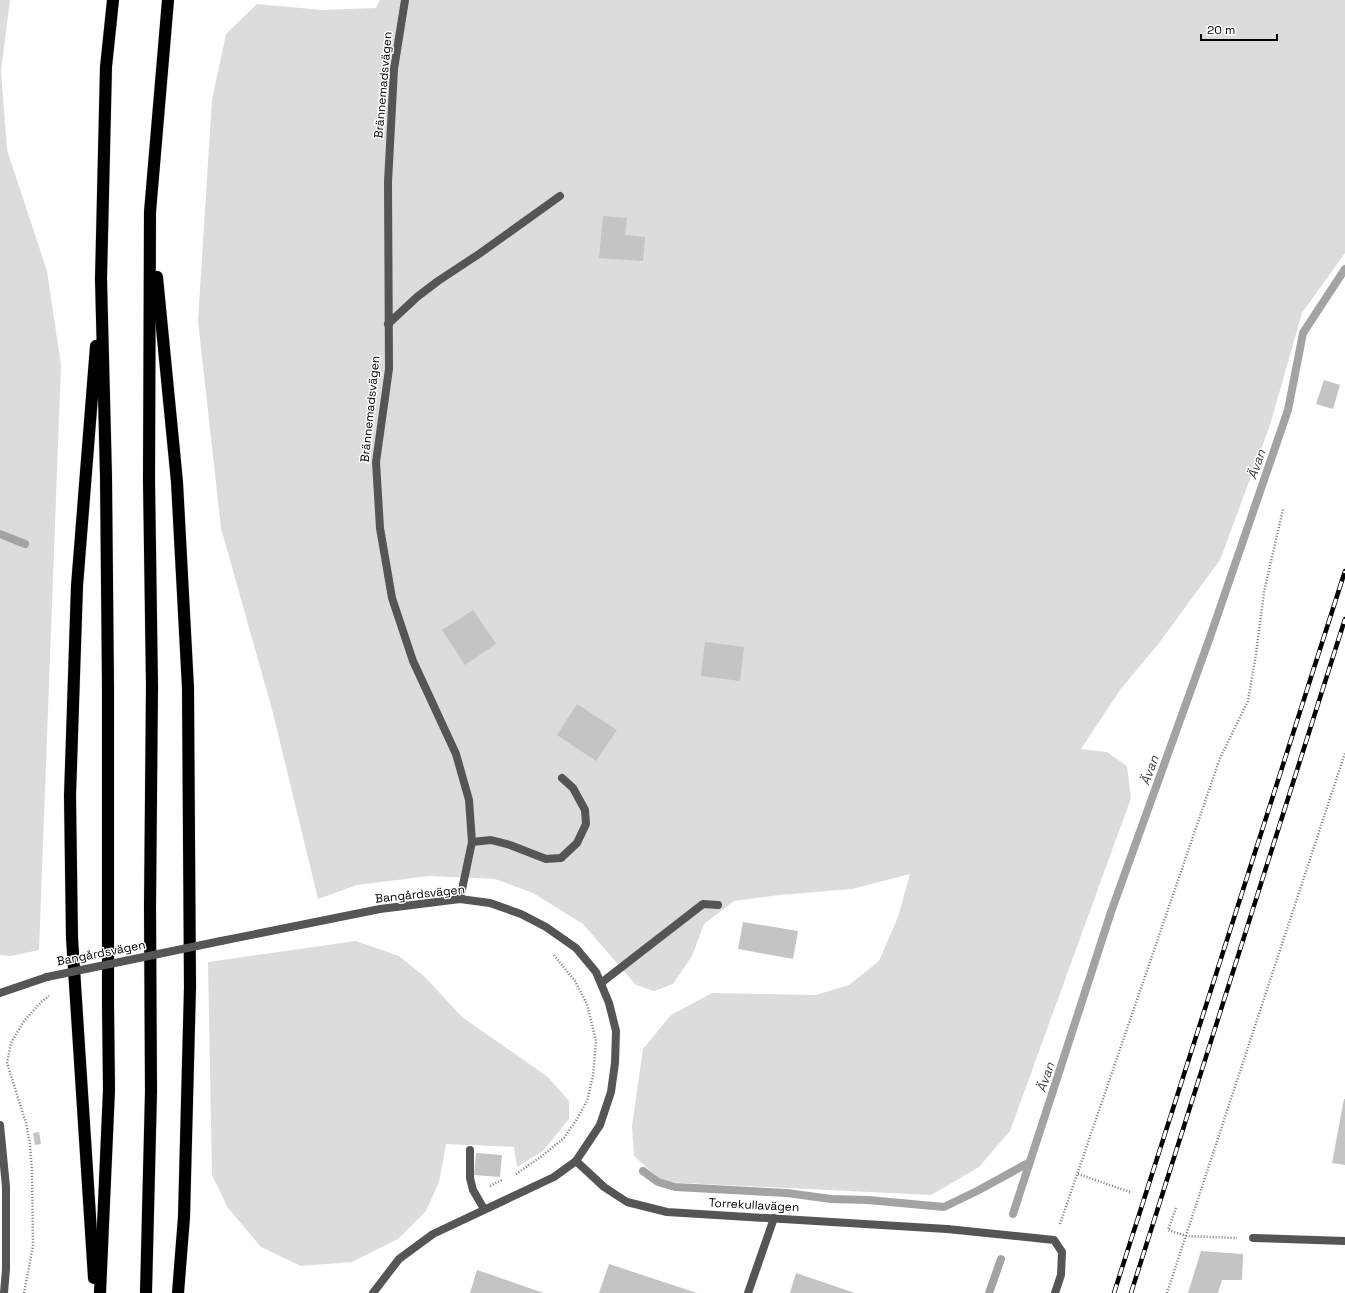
<svg xmlns="http://www.w3.org/2000/svg" width="1345" height="1293" font-family="'Space Grotesk',sans-serif">
<style>
.green{fill:#dcdcdc}
.lines{fill:none;stroke-linecap:round;stroke-linejoin:round}
.stream{stroke:#a3a3a3;stroke-width:8}
.building{fill:#c4c4c4}
.motorway-casing{stroke:#dbdbdb;stroke-width:13}
.path{stroke:#777;stroke-width:2.5;stroke-dasharray:1 2;stroke-linecap:butt}
.service{stroke:#555;stroke-width:8}
.minor{stroke:#555;stroke-width:8}
.tertiary{stroke:#555;stroke-width:8}
.motorway{stroke:#000;stroke-width:12}
.rail-casing{stroke:#000;stroke-width:4.5}
.rail{stroke:#fff;stroke-width:3;stroke-dasharray:9;stroke-linecap:butt}
.minor-bridge{stroke:#555;stroke-width:8}
.labels{text-anchor:middle;stroke-width:3;stroke-linejoin:round;paint-order:stroke}
.street-label{font-size:12px;fill:#000;stroke:#fff}
.water-label{font-size:13px;font-style:italic;fill:#444;stroke:#fff}
</style>
<rect width="100%" height="100%" fill="#fff"/>
<g class="green">
<polygon points="0,0 10,0 1,71 7,150 47,271 61,365 39,950 11,956 0,955"/>
<polygon points="380,0 1345,0 1345,253 1302,313 1270,425 1220,560 1159,643 1120,690 1081,749 1107,752 1127,766 1131,798 1010,1131 979,1167 931,1195 663,1182 634,1156 632,1126 643,1049 671,1015 712,993 816,995 849,985 879,961 898,917 910,874 852,889 780,895 734,901 704,924 692,956 673,984 654,991 636,985 583,924 533,893 495,879 429,876 357,885 318,899 273,713 221,528 198,321 212,100 226,34 257,4 322,10 376,8"/>
<polygon points="356,941 399,956 425,977 462,1017 548,1077 569,1101 569,1119 543,1151 517,1167 514,1147 446,1144 439,1182 426,1211 398,1239 352,1262 301,1266 261,1247 228,1208 212,1175 208,962"/>
</g>
<g class="lines">
<g class="stream">
<polyline points="0,534 25,544"/>
<polyline points="643,1171 658,1182 675,1187 787,1193 831,1199 868,1200 944,1207 977,1191 1030,1162"/>
<polyline points="1013,1214 1111,912 1210,637 1288,410 1303,333 1345,269"/>
<polyline points="989,1293 1001,1259"/>
</g>
</g>
<g class="building">
<polygon points="603,216 627,218 625,235 645,237 643,261 599,258"/>
<polygon points="1324,380 1340,385 1333,409 1316,404"/>
<polygon points="473,610 496,644 465,665 442,630"/>
<polygon points="705,642 744,647 740,681 701,676"/>
<polygon points="577,704 617,730 596,761 557,735"/>
<polygon points="743,922 798,931 793,959 738,949"/>
<polygon points="1344,1099 1345,1099 1345,1165 1332,1163"/>
<polygon points="39,1132 41,1144 35,1145 33,1133"/>
<polygon points="476,1153 502,1155 500,1177 474,1175"/>
<polygon points="1201,1251 1243,1254 1242,1280 1222,1280 1218,1293 1188,1293"/>
<polygon points="609,1264 697,1293 599,1293"/>
<polygon points="477,1270 544,1293 470,1293"/>
<polygon points="796,1273 855,1293 790,1293"/>
</g>
<g class="lines">
<g class="motorway-casing">
<g id="motorway">
<polyline points="157,277 177,482 188,688 190,987 184,1217 178,1293"/>
<polyline points="94,1278 72,938 70,796 77,586 96,346"/>
<polyline points="100,1293 109,1090 108,1004 108,686 106,476 101,279 106,67 113,0"/>
<polyline points="146,1293 151,1092 150,906 152,686 149,480 150,212 168,0"/>
</g>
</g>
<g class="path">
<polyline points="516,1174 542,1156 564,1138 577,1119 587,1101 593,1076 596,1041 587,1004 575,981 553,954"/>
<polyline points="1078,1174 1130,1192"/>
<polyline points="490,1186 502,1180"/>
<polyline points="1176,1208 1168,1230 1186,1236 1237,1238"/>
<polyline points="1060,1224 1220,758 1248,701 1256,654 1264,592 1283,509"/>
<polyline points="24,1293 33,1246 32,1171 30,1144 26,1123 7,1063 11,1043 24,1021 42,1001 49,996"/>
<polyline points="1167,1293 1345,753"/>
</g>
<g class="service">
<polyline points="388,324 417,297 438,281 479,254 560,196"/>
<polyline points="472,842 491,840 510,845 546,859 561,858 577,843 586,824 585,810 573,788 562,778"/>
<polyline points="601,983 703,904 718,905"/>
<polyline points="470,1150 470,1178 473,1190 484,1209"/>
<polyline points="947,1229 1054,1240 1062,1252 1061,1275 1055,1293"/>
<polyline points="1253,1238 1345,1241"/>
<polyline points="748,1293 774,1218"/>
</g>
<g class="minor">
<polyline points="405,0 394,69 388,182 389,369 376,462 380,528 392,598 413,661 456,754 469,800 472,842 460,899"/>
<polyline points="221,941 380,909 460,899 490,903 521,914 546,927 576,948 596,972 609,1003 616,1031 615,1063 611,1092 600,1125 576,1161 554,1177 433,1234 399,1259 373,1293"/>
<polyline points="0,993 47,977"/>
<polyline points="576,1161 604,1187 627,1202 667,1212 947,1229"/>
</g>
<polyline class="tertiary" points="0,1125 6,1187 6,1269 4,1293"/>
<use href="#motorway" class="motorway"/>
<g class="rail-casing">
<g id="rail">
<polyline points="1114,1293 1345,571"/>
<polyline points="1131,1293 1345,619"/>
</g>
</g>
<use href="#rail" class="rail"/>
<polyline class="minor-bridge" points="47,977 221,941"/>
</g>
<g class="labels">
<g class="street-label">
<text transform="translate(383 85) rotate(-85)" y="4">Brännemadsvägen</text>
<text transform="translate(370 409) rotate(-84)" y="4">Brännemadsvägen</text>
<text transform="translate(420 894) rotate(-6)" y="4">Bangårdsvägen</text>
<text transform="translate(101 953) rotate(-11)" y="4">Bangårdsvägen</text>
<text transform="translate(754 1205) rotate(3)" y="4">Torrekullavägen</text>
</g>
<g class="water-label">
<text transform="translate(1256 464) rotate(-71)" y="5">Ävan</text>
<text transform="translate(1149 770) rotate(-70)" y="5">Ävan</text>
<text transform="translate(1045 1077) rotate(-72)" y="5">Ävan</text>
</g>
</g>
<path d="M1201 34v6h76v-6" fill="none" stroke="#000000" stroke-width="2"/>
<text x="1207" y="34" font-size="12" fill="#000000" stroke="#ffffff" stroke-width="3" paint-order="stroke">20 m</text>
</svg>
